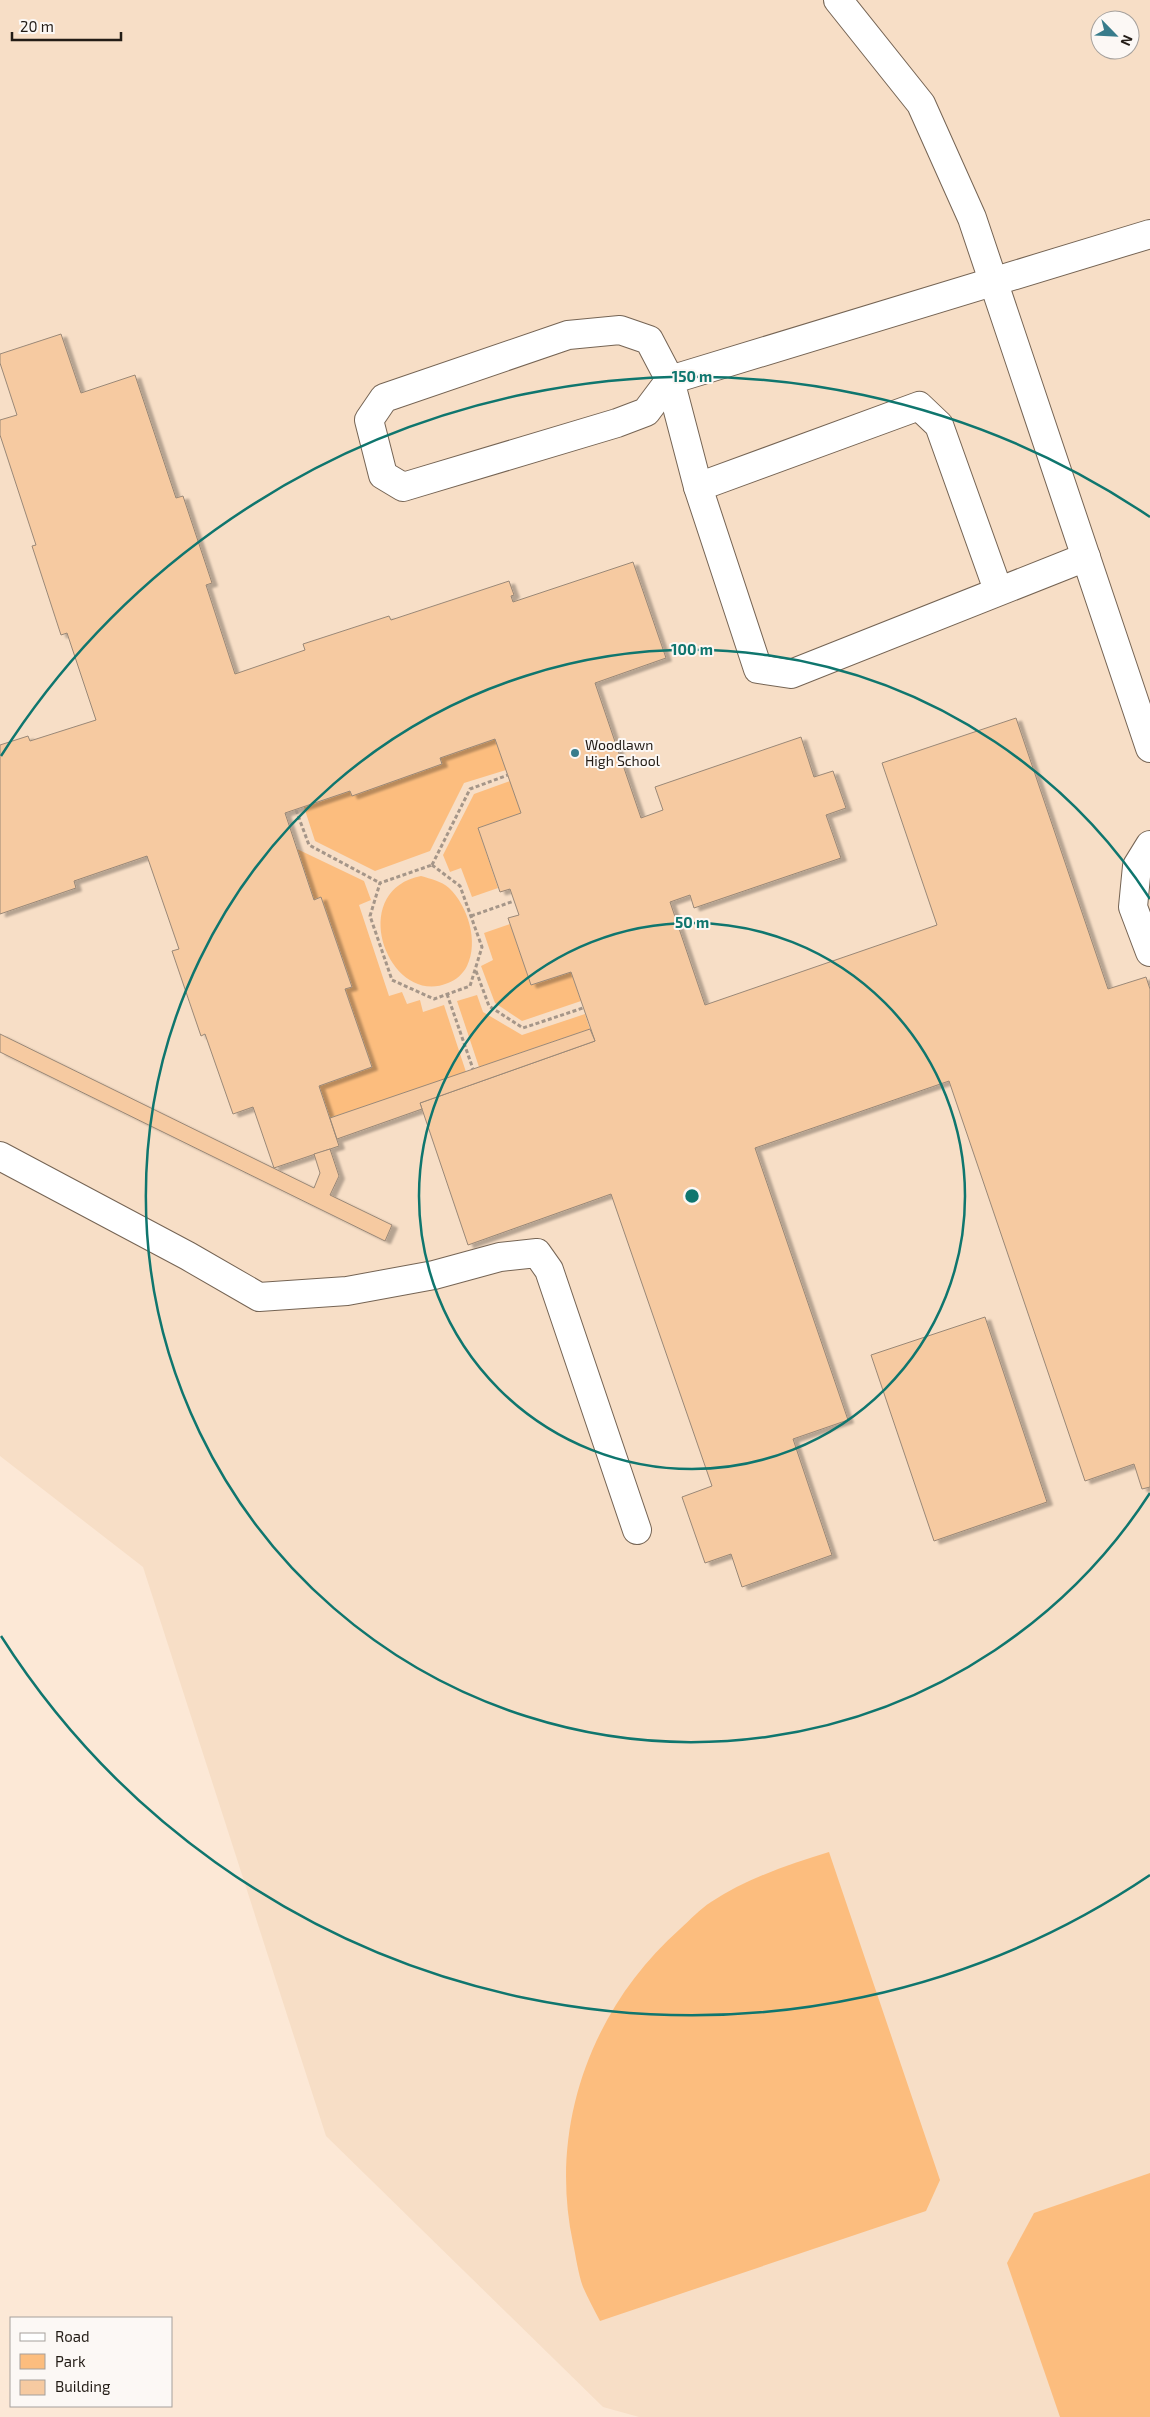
<svg xmlns="http://www.w3.org/2000/svg" width="1150" height="2417" font-family="'Exo 2',sans-serif">
<style>
.built{fill:#f7dec6;fill-rule:evenodd}
.green{fill:#fcbd7e}
.building{fill:#f6caa1;stroke:#9a8877;filter:url(#shadow)}
.lines{fill:none;stroke-linecap:round;stroke-linejoin:round}
.minor-casing{stroke:#756454;stroke-width:30}
.path{stroke:#a59689;stroke-width:3;stroke-dasharray:4 2.5;stroke-linecap:butt}
.minor{stroke:#fff;stroke-width:28}
.ring{fill:none;stroke:#0f766e;stroke-width:2.5}
.poi-dot{fill:#387c8b;stroke:#fcf8f5;stroke-width:2}
.labels{text-anchor:middle;stroke-width:4;stroke-linejoin:round;paint-order:stroke}
.poi-label{font-size:14px;fill:#231c16;stroke:#fcf8f5;text-anchor:start}
.centre{fill:#0f766e;stroke:#fcf8f5;stroke-width:2.5}
.ring-label{font-size:15px;text-anchor:middle;font-weight:bold;fill:#0f766e;stroke:#fcf8f5;stroke-width:4;stroke-linejoin:round;paint-order:stroke}
</style>
<defs>
<filter id="shadow"><feDropShadow dx="5.5" dy="3" stdDeviation="1" flood-color="#0004"/></filter>
</defs>
<rect width="100%" height="100%" fill="#fce8d6"/>
<path class="built" d="M0,0h1150v2417h-511l-36,-10 -277,-271 -183,-569 -143,-111zM1100,20h30v30h-30z"/>
<g class="green">
<polygon points="495,739 506,770 464,783 430,851 375,871 315,841 304,807 350,791 352,795 441,764 440,758"/>
<polygon points="510,781 521,813 478,828 498,888 472,897 461,868 450,872 443,855 474,794"/>
<polygon points="297,849 364,881 371,900 359,905 389,996 402,992 407,1004 420,1000 423,1012 444,1005 466,1072 330,1118 319,1086 372,1067 345,989 352,986 321,897 314,900"/>
<path d="M421,876c10,3 20,5 28,12 19,18 30,54 18,78 -4,8 -11,14 -19,17 -59,25 -103,-92 -27,-107z"/>
<polygon points="510,924 531,985 571,972 581,1001 522,1021 495,1003 481,966 493,960 484,933"/>
<polygon points="477,995 483,1012 522,1035 585,1014 590,1029 479,1067 457,1001"/>
<path d="M829,1852l111,328 -14,31 -326,110c-6,-11 -12,-23 -17,-34 -5,-14 -7,-30 -10,-44 -25,-117 19,-236 107,-314 10,-9 20,-20 31,-27 35,-23 78,-38 118,-50z"/>
<polygon points="1150,2173 1150,2417 1060,2417 1007,2263 1034,2213"/>
</g>
<g class="building">
<polygon points="61,334 81,393 135,375 176,498 183,496 212,583 206,585 235,674 305,650 303,644 389,616 391,620 509,581 514,595 511,596 513,602 633,562 666,658 595,683 641,818 663,810 655,787 801,737 814,777 833,771 846,808 826,815 841,858 694,908 690,895 670,902 705,1005 937,925 882,763 1016,718 1108,989 1146,977 1150,989 1150,1487 1142,1489 1134,1464 1085,1481 949,1081 755,1148 848,1420 793,1439 832,1555 742,1587 731,1554 705,1563 682,1497 712,1486 611,1194 468,1245 420,1103 595,1041 571,972 531,985 508,918 519,915 510,889 500,892 478,828 521,813 495,739 440,758 442,764 352,796 350,791 285,813 314,900 321,897 352,987 345,989 372,1067 319,1086 339,1146 274,1168 253,1107 233,1114 205,1034 201,1036 172,951 179,949 147,856 74,881 76,888 0,914 0,745 28,736 30,741 96,720 67,633 61,635 32,546 36,545 0,435 0,420 17,415 0,363 0,354"/>
<polygon points="590,1029 595,1041 420,1103 422,1109 337,1139 330,1118"/>
<polygon points="0,1034 314,1188 320,1173 314,1154 330,1149 339,1176 330,1195 392,1225 385,1241 0,1052"/>
<polygon points="985,1317 1047,1502 934,1541 871,1355"/>
</g>
<g class="lines">
<g class="minor-casing">
<g id="minor">
<polyline points="838,0 921,104 972,218 1150,748"/>
<polygon points="620,330 649,340 670,380 646,412 617,423 403,487 383,475 369,420 384,398 568,335"/>
<polyline points="698,487 919,406 939,425 998,590"/>
<polyline points="1086,557 791,674 758,669 698,487 670,380 1150,234"/>
<polyline points="1150,845 1137,866 1133,907 1150,952"/>
<polyline points="0,1156 188,1256 259,1297 347,1291 434,1275 500,1257 537,1253 549,1270 637,1530"/>
</g>
</g>
<g class="path">
<polyline points="296,810 309,845 380,883"/>
<polygon points="432,865 460,886 482,947 470,986 434,999 392,980 370,916 380,883"/>
<polyline points="432,865 470,789 508,775"/>
<polyline points="471,916 514,901"/>
<polyline points="476,971 489,1006 523,1028 583,1008"/>
<polyline points="447,994 473,1069"/>
</g>
<use href="#minor" class="minor"/>
</g>
<g class="ring">
<circle cx="692" cy="1196" r="273"/>
<path d="M1150 1493A546 546 0 1 1 1150 899"/>
<path d="M1150 1875A819 819 0 0 1 1 1636M1 756A819 819 0 0 1 1150 517"/>
</g>
<circle class="poi-dot" cx="575" cy="753" r="5"/>
<g class="labels">
<g class="poi-label">
<text x="585" y="750">Woodlawn<tspan x="585" dy="16">High School</tspan></text>
</g>
</g>
<circle cx="692" cy="1196" r="8" class="centre"/>
<g class="ring-label">
<text x="692" y="382">150 m</text>
<text x="692" y="655">100 m</text>
<text x="692" y="928">50 m</text>
</g>
<rect x="10" y="2317" width="162" height="90" fill="#fcf8f5" stroke="#a5a09c"/>
<rect x="20" y="2333" width="25" height="8" fill="#ffffff" stroke="#a5a09c"/>
<text x="55" y="2342" font-size="15" fill="#231c16">Road</text>
<rect x="20" y="2354" width="25" height="15" fill="#fcbd7e" stroke="#a5a09c"/>
<text x="55" y="2367" font-size="15" fill="#231c16">Park</text>
<rect x="20" y="2380" width="25" height="15" fill="#f6caa1" stroke="#a5a09c"/>
<text x="55" y="2392" font-size="15" fill="#231c16">Building</text>
<g transform="translate(1115 35) rotate(114)"><circle r="24" fill="#fcf8f5" stroke="#a5a09c"/>
<path d="M0-4L9 19L0 12L-9 19Z" fill="#387c8b"/>
<text y="-8" font-size="14" font-weight="bold" text-anchor="middle" fill="#231c16">N</text>
</g>
<path d="M12 32v8h109v-8" fill="none" stroke="#231c16" stroke-width="2.5"/>
<text x="20" y="32" font-size="15" fill="#231c16" stroke="#fcf8f5" stroke-width="4" paint-order="stroke">20 m</text>
</svg>
